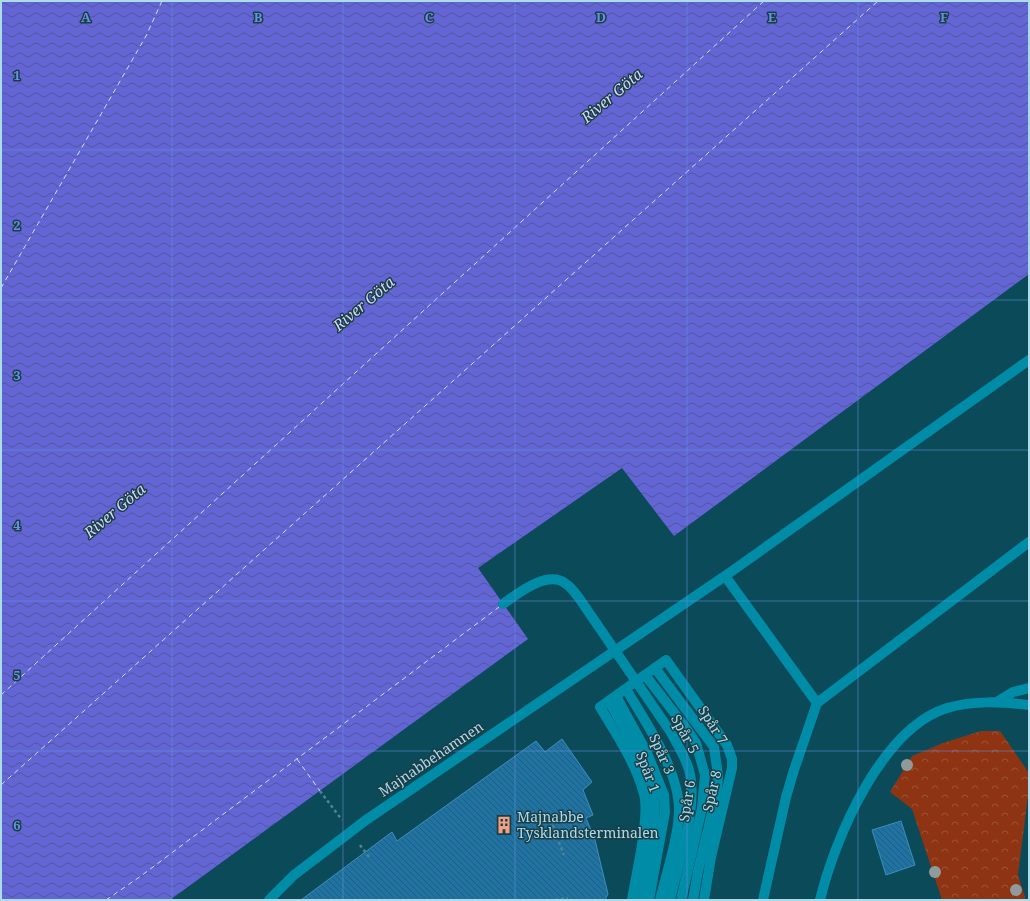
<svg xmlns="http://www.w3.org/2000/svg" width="1030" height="901" font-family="'Noto Serif',serif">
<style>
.forest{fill:url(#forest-crowns)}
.water{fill:url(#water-waves)}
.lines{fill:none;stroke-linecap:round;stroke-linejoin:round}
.ferry{stroke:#d5daf6;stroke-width:1;stroke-dasharray:5 4;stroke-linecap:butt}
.building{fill:url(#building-back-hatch);stroke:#3e8dbd}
.path{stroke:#4d8594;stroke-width:2.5;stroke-dasharray:3 3;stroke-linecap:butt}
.lane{stroke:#008ba7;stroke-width:10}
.street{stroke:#008ba7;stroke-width:10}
.tree{fill:#909a9a}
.grid{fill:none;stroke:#6494e1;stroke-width:1;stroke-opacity:0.55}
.labels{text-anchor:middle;stroke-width:3;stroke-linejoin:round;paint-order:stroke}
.street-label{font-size:14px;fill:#acdbea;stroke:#1b3d46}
.poi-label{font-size:14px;fill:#acdbea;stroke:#1b3d46;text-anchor:start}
.water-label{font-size:15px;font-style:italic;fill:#d5daf6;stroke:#1b3d46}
.grid-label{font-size:13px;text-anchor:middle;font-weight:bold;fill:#6494e1;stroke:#1b3d46;stroke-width:3;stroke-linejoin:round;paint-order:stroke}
</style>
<defs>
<pattern id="forest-crowns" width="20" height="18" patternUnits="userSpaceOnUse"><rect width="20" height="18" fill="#8e3413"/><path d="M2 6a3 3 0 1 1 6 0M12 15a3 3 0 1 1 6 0" fill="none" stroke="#9b5136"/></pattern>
<pattern id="water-waves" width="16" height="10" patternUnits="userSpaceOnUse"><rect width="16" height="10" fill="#6365d5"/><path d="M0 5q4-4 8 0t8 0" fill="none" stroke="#50579c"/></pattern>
<pattern id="building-back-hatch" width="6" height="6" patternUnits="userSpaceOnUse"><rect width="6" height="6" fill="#1f73a2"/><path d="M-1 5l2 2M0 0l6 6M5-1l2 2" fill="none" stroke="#285d79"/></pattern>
</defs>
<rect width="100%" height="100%" fill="#0b4a59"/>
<polygon class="forest" points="981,731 1000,731 1029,773 1029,788 1018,875 1026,900 942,900 912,809 890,792 912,756 943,743"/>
<polygon class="water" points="1,1 1029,1 1029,274 674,536 622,468 478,568 528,639 170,900 1,900"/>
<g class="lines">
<g class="ferry">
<polyline points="1,288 146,36 162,1"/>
<polyline points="1,695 764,1"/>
<polyline points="297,759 320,791"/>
<polyline points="1,785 878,1"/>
<polyline points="106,900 141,876 499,607"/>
<polyline points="137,900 143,900"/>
</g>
</g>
<g class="building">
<polygon points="562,739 592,782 583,790 593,815 586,818 595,840 608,894 605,900 301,900 392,832 397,841 536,741 545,752"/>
<polygon points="901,821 915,865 886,875 872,830"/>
</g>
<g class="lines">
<g class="path">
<polyline points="320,791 342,820"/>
<polyline points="548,814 564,855"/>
<polyline points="360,845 369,857"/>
<polyline points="555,900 568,898"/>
</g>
<g class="lane">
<polyline points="997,702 1013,692 1029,688"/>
<polyline points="817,703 1029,542"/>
<polyline points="763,900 786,797 794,770 817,703 725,576 1029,360"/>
</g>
<g class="street">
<path d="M503,604c14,-10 45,-35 63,-20 5,3 9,9 13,14l91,133c7,13 15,25 19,39 10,35 -11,94 -19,130"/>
<polyline points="655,668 714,747 718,775 717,792 698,871 693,900"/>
<polyline points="645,675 686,728 696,743 705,775 702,808 681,900"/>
<path d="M626,689c20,34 53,81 53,121 0,25 -13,65 -19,90"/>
<polyline points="616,696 647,753 664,795 665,812 649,900"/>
<path d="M609,701c12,23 41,68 45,93 4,31 -8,75 -13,106"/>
<polyline points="269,900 294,875 366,820 725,576"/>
<path d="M632,900c4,-25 18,-83 12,-106 -8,-31 -28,-60 -44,-87l66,-47 61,85 5,14v9l-21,89 -7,43"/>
<path d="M820,900c15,-62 61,-171 127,-192 27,-8 55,-6 82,-3"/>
</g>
</g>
<g class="tree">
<circle cx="907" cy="765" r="6"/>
<circle cx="935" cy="872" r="6"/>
<circle cx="1016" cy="890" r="6"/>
</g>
<path class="grid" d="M172,1v899M343,1v899M515,1v899M687,1v899M858,1v899M1,150h1028M1,300h1028M1,450h1028M1,601h1028M1,751h1028"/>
<defs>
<g id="building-bare" transform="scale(1.38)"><path d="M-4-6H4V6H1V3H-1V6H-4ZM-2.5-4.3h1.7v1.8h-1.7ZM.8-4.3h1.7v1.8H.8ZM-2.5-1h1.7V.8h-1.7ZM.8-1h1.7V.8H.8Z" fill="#f39f84" stroke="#1b3d46" stroke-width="2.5" paint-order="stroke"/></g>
</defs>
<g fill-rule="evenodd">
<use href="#building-bare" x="504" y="825"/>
</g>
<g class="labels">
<g class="street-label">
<text transform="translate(713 725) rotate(58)" y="5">Spår 7</text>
<text transform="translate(685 734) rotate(61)" y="5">Spår 5</text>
<text transform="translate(662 754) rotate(66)" y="5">Spår 3</text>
<text transform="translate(431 759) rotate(-34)" y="5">Majnabbehamnen</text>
<text transform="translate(648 772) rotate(69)" y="5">Spår 1</text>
<text transform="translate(712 791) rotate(-77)" y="5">Spår 8</text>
<text transform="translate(687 801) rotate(-81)" y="5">Spår 6</text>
</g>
<g class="poi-label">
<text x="517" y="822">Majnabbe<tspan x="517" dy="16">Tysklandsterminalen</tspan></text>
</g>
<g class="water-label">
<text transform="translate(612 96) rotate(-40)" y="5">River Göta</text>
<text transform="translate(364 304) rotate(-40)" y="5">River Göta</text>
<text transform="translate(115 511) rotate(-40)" y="5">River Göta</text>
</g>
</g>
<g class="grid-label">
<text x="86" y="22">A</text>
<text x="258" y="22">B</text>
<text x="429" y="22">C</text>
<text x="601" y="22">D</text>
<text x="772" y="22">E</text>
<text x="944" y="22">F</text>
<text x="17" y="80">1</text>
<text x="17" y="230">2</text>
<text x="17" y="380">3</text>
<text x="17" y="530">4</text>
<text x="17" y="680">5</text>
<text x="17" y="830">6</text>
</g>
<rect width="1030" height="901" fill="none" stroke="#acdbea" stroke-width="4"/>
</svg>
